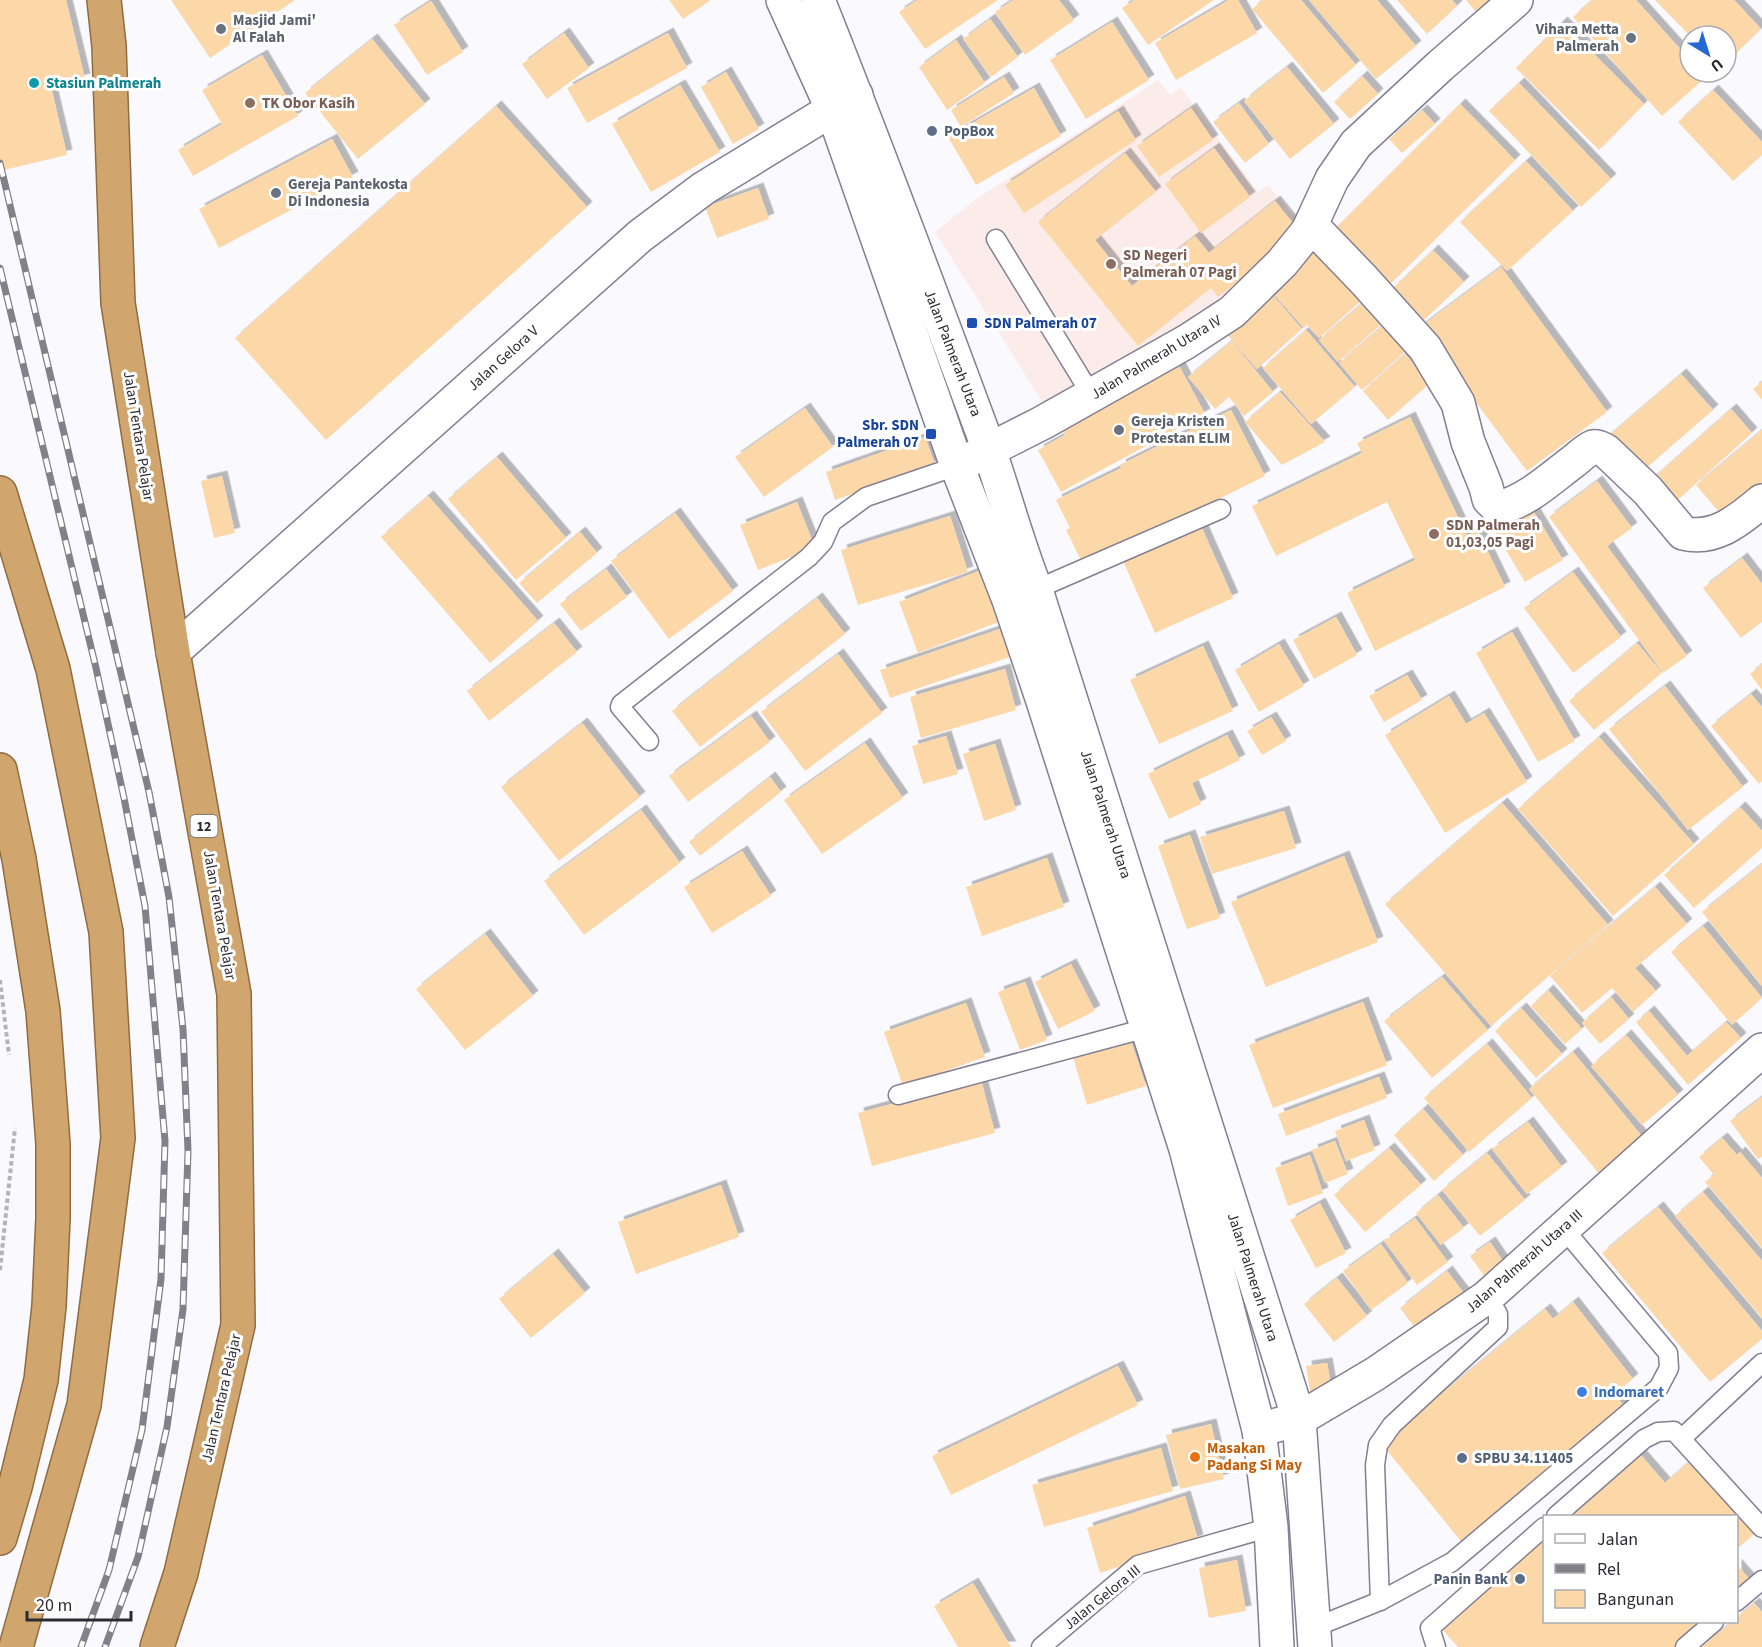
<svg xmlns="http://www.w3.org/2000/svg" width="1762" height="1647" font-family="'Source Sans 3',sans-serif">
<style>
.education{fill:#fcece9}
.building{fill:#fcd8a9;filter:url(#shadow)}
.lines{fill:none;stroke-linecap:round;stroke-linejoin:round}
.service-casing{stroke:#837f92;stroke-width:21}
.minor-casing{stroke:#837f92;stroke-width:36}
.secondary-casing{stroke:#837f92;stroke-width:36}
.trunk-casing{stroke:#8f6c41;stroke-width:36}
.path{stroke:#b5b3b9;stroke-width:4;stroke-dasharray:4.5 3;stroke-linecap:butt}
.service{stroke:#fff;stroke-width:18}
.minor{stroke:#fff;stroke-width:33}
.secondary{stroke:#fff;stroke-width:33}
.trunk{stroke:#d0a66e;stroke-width:33}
.rail-casing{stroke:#838188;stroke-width:7}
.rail{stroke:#fff;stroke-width:4.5;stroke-dasharray:14;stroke-linecap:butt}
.worship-dot{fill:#6b7280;stroke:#fff;stroke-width:2}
.culture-dot{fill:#0f9aa8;stroke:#fff;stroke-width:2}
.education-dot{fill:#8d6e63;stroke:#fff;stroke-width:2}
.service-dot{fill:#5c6f8a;stroke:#fff;stroke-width:2}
.transit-dot{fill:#1a4fb4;stroke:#fff;stroke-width:2}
.shop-dot{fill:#3f7fe0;stroke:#fff;stroke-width:2}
.food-dot{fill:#e8710a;stroke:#fff;stroke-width:2}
.labels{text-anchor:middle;stroke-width:6;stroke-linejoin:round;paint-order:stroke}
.shield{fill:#fff;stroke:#6b6a70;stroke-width:1.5}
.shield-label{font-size:14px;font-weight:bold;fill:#2c2a32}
.worship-label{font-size:15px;font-weight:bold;fill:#5b616d;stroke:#fff;text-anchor:start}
.culture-label{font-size:15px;font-weight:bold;fill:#0d838f;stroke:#fff;text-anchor:start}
.education-label{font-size:15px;font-weight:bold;fill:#785e54;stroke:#fff;text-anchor:start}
.service-label{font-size:15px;font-weight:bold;fill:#4e5e75;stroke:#fff;text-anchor:start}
.transit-label{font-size:15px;font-weight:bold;fill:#164399;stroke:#fff;text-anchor:start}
.street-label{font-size:15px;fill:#2c2a32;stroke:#fff}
.shop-label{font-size:15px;font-weight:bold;fill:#366cbe;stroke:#fff;text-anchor:start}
.food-label{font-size:15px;font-weight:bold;fill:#c56008;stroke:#fff;text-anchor:start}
</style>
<defs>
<filter id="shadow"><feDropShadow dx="5.5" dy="-5.5" stdDeviation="0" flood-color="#0004"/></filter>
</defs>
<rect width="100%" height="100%" fill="#faf9fe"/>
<polygon class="education" points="1158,80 1170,95 1181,88 1258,192 1268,185 1305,229 1229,296 1167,340 1045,406 935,232 975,200"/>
<g class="building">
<polygon points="0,0 66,0 85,79 51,87 67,155 0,171"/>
<polygon points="171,0 295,0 210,58"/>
<polygon points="669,0 711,0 683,19"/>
<polygon points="917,0 998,0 925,49 899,12"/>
<polygon points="1013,0 1059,0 1074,20 1025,55 995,12"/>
<polygon points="1134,0 1214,0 1148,45 1122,8"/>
<polygon points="1229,0 1238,0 1257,33 1176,80 1155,43"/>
<polygon points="1263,0 1301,0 1356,65 1323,93 1252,9"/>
<polygon points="1309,0 1377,0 1416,46 1376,79"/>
<polygon points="1397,0 1452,0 1457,6 1427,34"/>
<polygon points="1466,0 1491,0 1476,12"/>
<polygon points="1592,0 1636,0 1690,60 1690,72 1701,72 1706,77 1662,116 1573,17"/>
<polygon points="1655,0 1734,0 1761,29 1726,63 1726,36 1690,36"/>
<polygon points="431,1 463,52 427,75 394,25"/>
<polygon points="990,19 1018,57 991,77 963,39"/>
<polygon points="1112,22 1149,80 1086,119 1050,60"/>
<polygon points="1562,22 1644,104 1599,150 1516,68"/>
<polygon points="564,33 589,68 547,99 522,64"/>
<polygon points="668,33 687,68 587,123 567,88"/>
<polygon points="372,39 425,104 358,159 305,93"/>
<polygon points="956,40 985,83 947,110 919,67"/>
<polygon points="262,55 298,116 193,176 178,150 222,124 202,90"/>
<polygon points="1287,67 1334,124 1290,159 1244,101"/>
<polygon points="726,72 759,129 733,144 701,87"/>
<polygon points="1362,76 1378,94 1350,119 1334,102"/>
<polygon points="1004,77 1014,93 961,127 951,110"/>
<polygon points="1519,83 1611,179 1581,207 1489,111"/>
<polygon points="680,85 720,152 651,192 612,124"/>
<polygon points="1034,88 1061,136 976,185 948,137"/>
<polygon points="1713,90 1762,142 1762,155 1733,181 1678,122"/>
<polygon points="1239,103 1269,144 1245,163 1213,122"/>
<polygon points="1460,104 1515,160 1387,287 1332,232"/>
<polygon points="496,106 587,207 326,440 235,338"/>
<polygon points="1191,108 1213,140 1159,177 1137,146"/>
<polygon points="1422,110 1435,124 1402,153 1389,139"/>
<polygon points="1118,111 1136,140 1024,213 1005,185"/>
<polygon points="332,139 353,177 219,248 199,209"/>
<polygon points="1214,148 1250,197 1201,233 1165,184"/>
<polygon points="1125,153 1156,192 1095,240 1132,286 1195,236 1209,253 1275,201 1300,232 1218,297 1211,288 1138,346 1038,222"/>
<polygon points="1526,161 1573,211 1507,271 1460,222"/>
<polygon points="758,188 769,219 717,238 705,207"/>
<polygon points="1433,250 1464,282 1424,320 1393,288"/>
<polygon points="1315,251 1348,289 1351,286 1363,299 1319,338 1307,325 1304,328 1270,290"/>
<polygon points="1501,267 1607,412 1527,471 1420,327"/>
<polygon points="1270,292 1302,329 1257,369 1225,332"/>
<polygon points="1366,300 1385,321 1338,362 1319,340"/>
<polygon points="1387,322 1409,348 1362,390 1339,363"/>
<polygon points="1306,330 1355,387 1311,424 1263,368"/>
<polygon points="1232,341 1273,392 1244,416 1229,397 1215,409 1188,377"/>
<polygon points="1405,354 1430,383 1388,420 1363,391"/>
<polygon points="1177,362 1205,414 1061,492 1038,450 1065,435 1059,425"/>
<polygon points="1681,374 1713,410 1637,476 1605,439"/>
<polygon points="1762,382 1762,400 1753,389"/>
<polygon points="1280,392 1325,442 1282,465 1245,422"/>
<polygon points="805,408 833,447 764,497 735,457"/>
<polygon points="1731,409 1752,433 1672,505 1650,481"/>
<polygon points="1231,410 1265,476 1084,566 1066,530 1070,528 1056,500 1121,468 1120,465"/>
<polygon points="1410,417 1467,536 1478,531 1505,587 1375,651 1347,593 1415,560 1387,502 1276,556 1252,506 1362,453 1357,443"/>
<polygon points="1762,430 1762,496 1729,524 1696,485"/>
<polygon points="925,437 935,465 835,500 826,472"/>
<polygon points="497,457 566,538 516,580 448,499"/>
<polygon points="222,476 235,533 214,538 201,481"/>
<polygon points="1597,481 1632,528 1607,546 1687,656 1663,673 1549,517"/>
<polygon points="428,496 538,621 490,663 381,537"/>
<polygon points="797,502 815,548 758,570 740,525"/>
<polygon points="1529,504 1563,560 1525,582 1492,527"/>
<polygon points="675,513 733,591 669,639 611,561"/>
<polygon points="950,516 968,572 858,605 841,550"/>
<polygon points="1201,526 1233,598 1155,633 1123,561"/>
<polygon points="580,532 597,553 537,603 519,583"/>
<polygon points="1742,558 1762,584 1762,622 1741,638 1703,588"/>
<polygon points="606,569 627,597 581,631 560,604"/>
<polygon points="984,569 1004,620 918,653 899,602"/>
<polygon points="1573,572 1621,637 1573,673 1524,608"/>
<polygon points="817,598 845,634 700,747 672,711"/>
<polygon points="1336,617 1357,655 1314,679 1293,640"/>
<polygon points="554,623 577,652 489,721 467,691"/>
<polygon points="1000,629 1010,657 890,698 880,670"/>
<polygon points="1512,632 1575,741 1538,762 1476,653"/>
<polygon points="1637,643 1662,673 1594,730 1569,701"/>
<polygon points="1279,644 1304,686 1259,712 1235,670"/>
<polygon points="1203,646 1233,711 1159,744 1130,680"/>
<polygon points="838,654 882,713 805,771 761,712"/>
<polygon points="1762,664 1762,690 1750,674"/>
<polygon points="1005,669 1016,710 921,738 910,697"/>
<polygon points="1407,675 1422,700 1384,722 1369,696"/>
<polygon points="1665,686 1743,787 1688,830 1609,729"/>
<polygon points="1751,694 1762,707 1762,781 1759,784 1711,726"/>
<polygon points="1449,696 1466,724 1484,713 1527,782 1445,833 1385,735"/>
<polygon points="751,716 770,742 688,802 669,776"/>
<polygon points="1271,717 1286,741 1262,755 1247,731"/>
<polygon points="582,723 640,797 559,861 501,787"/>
<polygon points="1227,735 1240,760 1192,783 1201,804 1169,819 1148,774"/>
<polygon points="946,736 958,774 923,784 912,746"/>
<polygon points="1599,737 1694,844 1613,916 1518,809"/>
<polygon points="865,743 903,798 822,854 784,800"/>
<polygon points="995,744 1016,810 984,821 963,754"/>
<polygon points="770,777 781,792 700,856 689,842"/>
<polygon points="1502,803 1608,925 1491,1026 1385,904"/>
<polygon points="1740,807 1762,831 1762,848 1694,908 1664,875"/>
<polygon points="641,810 680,863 584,935 544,881"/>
<polygon points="1284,811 1296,848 1212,874 1200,837"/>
<polygon points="1190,835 1220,918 1187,929 1158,846"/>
<polygon points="742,851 771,896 712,933 684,887"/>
<polygon points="1344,856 1378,942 1266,987 1231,902"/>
<polygon points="1047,858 1064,907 982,936 966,887"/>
<polygon points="1762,864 1762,986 1702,912"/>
<polygon points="1655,887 1687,924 1635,968 1656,991 1633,1012 1612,988 1582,1013 1550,976"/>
<polygon points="1703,926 1762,998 1732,1025 1671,952"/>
<polygon points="485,934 533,996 465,1050 416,989"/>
<polygon points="1071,964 1095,1011 1058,1029 1035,982"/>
<polygon points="1442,977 1488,1030 1432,1078 1384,1021"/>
<polygon points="1025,982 1047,1040 1020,1050 998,992"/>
<polygon points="1548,990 1582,1029 1565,1044 1531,1006"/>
<polygon points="1611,997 1629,1019 1600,1044 1582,1023"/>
<polygon points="1363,1002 1387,1065 1273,1108 1249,1045"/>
<polygon points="966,1003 985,1057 903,1086 884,1032"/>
<polygon points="1521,1008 1562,1054 1536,1078 1495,1031"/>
<polygon points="1649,1011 1687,1056 1726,1022 1741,1038 1688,1085 1636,1022"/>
<polygon points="1626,1035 1678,1095 1642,1125 1591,1066"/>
<polygon points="1130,1038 1146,1086 1087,1105 1073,1057"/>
<polygon points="1487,1044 1532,1098 1469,1152 1424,1098"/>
<polygon points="1573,1052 1649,1145 1605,1181 1529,1089"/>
<polygon points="1379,1077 1387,1098 1286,1136 1278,1114"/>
<polygon points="981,1080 995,1133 872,1166 858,1113"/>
<polygon points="1762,1097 1762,1157 1758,1159 1730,1121"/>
<polygon points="1423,1109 1463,1155 1434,1181 1394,1135"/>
<polygon points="1364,1120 1375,1150 1346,1161 1335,1131"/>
<polygon points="1528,1122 1562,1167 1527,1194 1492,1149"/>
<polygon points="1722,1138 1737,1155 1740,1152 1762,1178 1762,1248 1705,1182 1714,1175 1699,1157"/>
<polygon points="1335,1141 1348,1174 1325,1183 1312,1150"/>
<polygon points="1389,1148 1421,1185 1365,1232 1334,1195"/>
<polygon points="1487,1153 1525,1200 1480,1236 1442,1190"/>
<polygon points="1310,1155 1323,1193 1288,1206 1275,1168"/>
<polygon points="721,1185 739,1237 636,1274 618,1222"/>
<polygon points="1703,1192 1762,1261 1762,1318 1675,1216"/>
<polygon points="1438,1195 1464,1228 1441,1245 1416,1213"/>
<polygon points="1320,1203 1346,1253 1316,1268 1290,1220"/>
<polygon points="1658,1207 1762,1331 1762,1339 1710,1382 1602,1253"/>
<polygon points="1415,1218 1448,1262 1417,1285 1384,1241"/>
<polygon points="1490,1242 1507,1267 1487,1280 1470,1256"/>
<polygon points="1381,1244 1408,1283 1371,1310 1343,1271"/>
<polygon points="553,1254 585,1293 531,1338 499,1299"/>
<polygon points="1447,1271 1469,1300 1422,1337 1400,1308"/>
<polygon points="1337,1278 1367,1316 1334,1342 1304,1304"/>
<polygon points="1573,1302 1633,1379 1614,1394 1628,1411 1464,1545 1381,1443 1545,1309 1553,1319"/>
<polygon points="1327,1363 1332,1392 1311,1396 1306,1366"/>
<polygon points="1118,1366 1138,1405 951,1495 932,1456"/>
<polygon points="1211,1424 1224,1479 1180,1489 1166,1435"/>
<polygon points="1161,1448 1173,1491 1044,1527 1032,1485"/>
<polygon points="1639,1453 1665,1483 1692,1459 1756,1532 1736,1550 1736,1516 1567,1516"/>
<polygon points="1185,1496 1198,1540 1100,1573 1087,1528"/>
<polygon points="1544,1536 1544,1622 1709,1622 1680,1647 1458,1647 1440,1627"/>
<polygon points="1237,1560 1246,1611 1209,1618 1199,1568"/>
<polygon points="1736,1564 1753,1583 1736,1598"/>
<polygon points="973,1583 1011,1647 958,1647 934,1606"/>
<polygon points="1754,1603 1762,1612 1762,1647 1701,1647 1732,1622 1736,1622 1736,1618"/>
</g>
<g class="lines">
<g class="service-casing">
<g id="service">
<polyline points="996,239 1092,396"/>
<polyline points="1030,592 1221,509"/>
<polyline points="649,741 620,707 621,704 809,557 823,542 832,522 866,497 957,466"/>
<polyline points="898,1095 1147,1028"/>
<polyline points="1681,1439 1762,1363"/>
<polyline points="1556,1516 1644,1439 1658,1432 1674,1431 1762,1528"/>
<polyline points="1380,1601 1375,1465 1378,1445 1392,1425 1498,1327 1498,1314 1487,1297"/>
<polyline points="1736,1602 1762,1580"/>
<polyline points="1313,1628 1380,1601 1452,1562 1659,1387 1669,1368 1668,1353 1563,1228"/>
<polyline points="1041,1647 1138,1565 1271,1527"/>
<polyline points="1436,1647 1430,1628 1544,1527"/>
<polyline points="1685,1647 1714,1622"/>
</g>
</g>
<g class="minor-casing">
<g id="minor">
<path d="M1311,225l52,54 62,69 33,55 10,39 18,45 3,12 9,9c28,-6 53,-30 76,-47 5,-4 12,-11 19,-14 5,-1 9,2 13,4l42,40 35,42c32,8 56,-13 79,-32"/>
<polyline points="957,466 1042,423 1186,342 1232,312 1282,263 1308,231 1332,179 1356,144 1440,66 1516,0"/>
<polyline points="173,652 640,236 704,188 856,95"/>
<polyline points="1259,1430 1299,1419 1375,1374 1487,1297 1762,1050"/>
</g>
</g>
<g class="secondary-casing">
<g id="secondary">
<polyline points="783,0 832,108 957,466 1009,600 1043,701 1186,1149 1259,1430 1271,1527 1277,1647"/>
<path d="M818,0c59,148 115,298 170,447 17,48 29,96 48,143l263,829 16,228"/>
</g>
</g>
<g class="trunk-casing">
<g id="trunk">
<polyline points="104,0 109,46 118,303 173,652 234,994 238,1325 181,1573 157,1647"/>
<polyline points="0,493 53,669 106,932 118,1138 84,1405 16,1647"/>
<polyline points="0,770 19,859 43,1011 53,1144 53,1218 49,1306 41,1380 15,1487 0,1538"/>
</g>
</g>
<g class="path">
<polyline points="0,980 9,1055"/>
<polyline points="0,1270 15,1128"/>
</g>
<use href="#service" class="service"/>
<use href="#minor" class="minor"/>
<use href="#secondary" class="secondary"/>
<use href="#trunk" class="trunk"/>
<g class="rail-casing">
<g id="rail">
<polyline points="0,163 149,792 169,897 183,1029 188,1151 183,1309 167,1427 138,1557 105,1647"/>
<polyline points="0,268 96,668 124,798 145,906 165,1141 161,1279 142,1430 109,1570 81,1647"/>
</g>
</g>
<use href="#rail" class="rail"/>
</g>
<g class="worship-dot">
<circle cx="221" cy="29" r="6"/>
<circle cx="1631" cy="38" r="6"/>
<circle cx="276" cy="193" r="6"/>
<circle cx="1119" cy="430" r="6"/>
</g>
<circle class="culture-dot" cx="34" cy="83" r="6"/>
<g class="education-dot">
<circle cx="250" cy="103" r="6"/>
<circle cx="1111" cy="264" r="6"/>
<circle cx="1434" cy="534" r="6"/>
</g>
<g class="service-dot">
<circle cx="932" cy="131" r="6"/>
<circle cx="1462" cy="1458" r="6"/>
<circle cx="1520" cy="1579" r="6"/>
</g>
<g class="transit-dot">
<rect x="966" y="317" width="12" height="12" rx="3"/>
<rect x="925" y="428" width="12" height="12" rx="3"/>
</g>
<circle class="shop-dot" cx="1582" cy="1392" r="6"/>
<circle class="food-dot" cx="1195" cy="1457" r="6"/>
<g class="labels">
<rect class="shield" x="190.5" y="815" width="27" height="22" rx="4.5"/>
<g class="shield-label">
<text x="204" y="831">12</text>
</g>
<g class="worship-label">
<text x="233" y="25">Masjid Jami'<tspan x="233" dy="17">Al Falah</tspan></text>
<text x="1619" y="34" text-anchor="end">Vihara Metta<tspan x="1619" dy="17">Palmerah</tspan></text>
<text x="288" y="189">Gereja Pantekosta<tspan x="288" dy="17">Di Indonesia</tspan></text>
<text x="1131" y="426">Gereja Kristen<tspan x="1131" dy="17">Protestan ELIM</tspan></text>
</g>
<g class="culture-label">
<text x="46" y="88">Stasiun Palmerah</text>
</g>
<g class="education-label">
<text x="262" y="108">TK Obor Kasih</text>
<text x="1123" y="260">SD Negeri<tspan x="1123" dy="17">Palmerah 07 Pagi</tspan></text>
<text x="1446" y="530">SDN Palmerah<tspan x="1446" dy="17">01,03,05 Pagi</tspan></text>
</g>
<g class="service-label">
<text x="944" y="136">PopBox</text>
<text x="1474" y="1463">SPBU 34.11405</text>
<text x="1508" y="1584" text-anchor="end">Panin Bank</text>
</g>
<g class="transit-label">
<text x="984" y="328">SDN Palmerah 07</text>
<text x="919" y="430" text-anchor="end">Sbr. SDN<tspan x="919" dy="17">Palmerah 07</tspan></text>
</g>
<g class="street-label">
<text transform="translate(953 353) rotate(69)" y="5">Jalan Palmerah Utara</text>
<text transform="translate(1156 357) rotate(-31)" y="5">Jalan Palmerah Utara IV</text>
<text transform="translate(503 358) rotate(-42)" y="5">Jalan Gelora V</text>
<text transform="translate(139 436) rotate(81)" y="5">Jalan Tentara Pelajar</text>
<text transform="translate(1106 814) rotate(72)" y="5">Jalan Palmerah Utara</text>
<text transform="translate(220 915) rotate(80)" y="5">Jalan Tentara Pelajar</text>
<text transform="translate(1524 1261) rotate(-41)" y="5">Jalan Palmerah Utara III</text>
<text transform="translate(1253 1277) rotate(72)" y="5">Jalan Palmerah Utara</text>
<text transform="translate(221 1398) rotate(-77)" y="5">Jalan Tentara Pelajar</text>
<text transform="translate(1102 1597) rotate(-39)" y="5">Jalan Gelora III</text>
</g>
<g class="shop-label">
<text x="1594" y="1397">Indomaret</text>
</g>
<g class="food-label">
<text x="1207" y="1453">Masakan<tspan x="1207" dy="17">Padang Si May</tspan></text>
</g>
</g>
<rect x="1543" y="1515" width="195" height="108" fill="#ffffff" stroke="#abaaad" stroke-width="1.5"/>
<rect x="1555" y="1534" width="30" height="9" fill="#ffffff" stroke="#abaaad" stroke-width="1.5"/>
<text x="1597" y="1545" font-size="18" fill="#2c2a32">Jalan</text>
<rect x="1555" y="1564" width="30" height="9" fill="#838188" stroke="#abaaad" stroke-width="1.5"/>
<text x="1597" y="1575" font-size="18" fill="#2c2a32">Rel</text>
<rect x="1555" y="1590" width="30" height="18" fill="#fcd8a9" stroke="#abaaad" stroke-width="1.5"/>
<text x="1597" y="1605" font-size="18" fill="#2c2a32">Bangunan</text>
<g transform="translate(1708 54) rotate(142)"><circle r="28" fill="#ffffff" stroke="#abaaad" stroke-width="1.5"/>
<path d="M0-4.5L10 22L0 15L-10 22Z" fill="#2669d5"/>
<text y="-9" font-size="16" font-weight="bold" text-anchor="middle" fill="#2c2a32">U</text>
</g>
<path d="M27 1611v9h104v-9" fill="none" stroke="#2c2a32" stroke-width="3"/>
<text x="36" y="1611" font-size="18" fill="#2c2a32" stroke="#ffffff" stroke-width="4.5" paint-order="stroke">20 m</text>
</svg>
